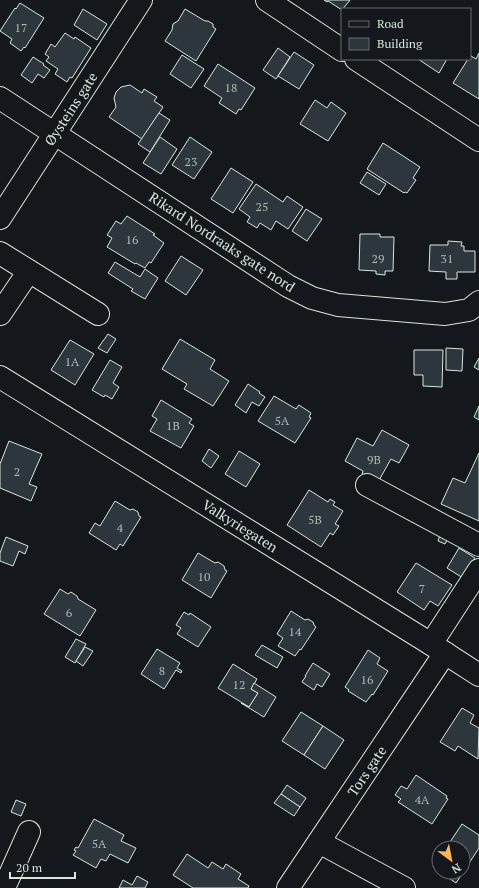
<svg xmlns="http://www.w3.org/2000/svg" width="479" height="888" font-family="'PT Serif',serif">
<style>
.building{fill:#2c363c;stroke:#d8e6dc}
.lines{fill:none;stroke-linecap:round;stroke-linejoin:round}
.minor-casing{stroke:#d8e6dc;stroke-width:24}
.minor{stroke:#14181c;stroke-width:22}
.labels{text-anchor:middle;stroke-width:3;stroke-linejoin:round;paint-order:stroke}
.number-label{font-size:12px;fill:#adbab4}
.street-label{font-size:14px;fill:#d8e6dc;stroke:#14181c}
</style>
<rect width="100%" height="100%" fill="#14181c"/>
<g class="building">
<polygon points="324,0 350,0 342,10 328,1 327,2"/>
<polygon points="20,3 44,18 25,48 24,47 21,51 10,43 12,39 0,31 15,8 16,9"/>
<polygon points="83,9 107,24 97,40 74,25"/>
<polygon points="185,9 205,21 208,21 213,24 213,27 216,29 196,61 165,41 172,30 173,24 178,21"/>
<polygon points="65,33 74,39 75,37 91,48 72,78 70,77 67,82 55,74 58,69 46,61 49,57 45,54 51,44 55,47"/>
<polygon points="278,48 290,57 276,79 263,70"/>
<polygon points="294,52 314,65 299,89 278,76"/>
<polygon points="479,53 479,99 453,83 468,59 470,59 471,56 476,59"/>
<polygon points="182,55 204,69 191,88 170,74"/>
<polygon points="33,57 44,64 43,65 50,70 44,78 38,74 32,83 21,75"/>
<polygon points="418,59 447,59 439,73"/>
<polygon points="218,64 255,88 241,110 239,109 236,114 219,103 222,98 204,86"/>
<polygon points="130,85 142,93 144,89 157,97 154,101 163,107 142,139 109,117 116,107 114,98 116,92 121,87"/>
<polygon points="315,100 327,108 331,102 346,113 328,141 300,124"/>
<polygon points="159,113 170,120 150,152 138,144"/>
<polygon points="160,137 177,149 161,174 143,163"/>
<polygon points="190,137 212,152 194,179 172,165"/>
<polygon points="383,143 420,167 413,178 416,180 407,193 405,192 404,193 367,169"/>
<polygon points="231,168 253,182 233,213 211,199"/>
<polygon points="367,172 386,184 379,195 360,183"/>
<polygon points="256,184 283,202 287,196 303,207 288,229 276,221 271,230 260,223 257,228 247,222 250,217 239,209"/>
<polygon points="306,209 322,219 307,241 292,231"/>
<polygon points="127,216 155,234 153,235 164,243 151,263 149,262 145,268 136,263 135,264 107,247 112,238 107,235 116,221 121,224"/>
<polygon points="360,234 380,234 380,237 394,237 393,271 385,271 385,275 376,274 376,271 359,270"/>
<polygon points="448,241 462,242 461,246 464,246 464,251 475,251 475,272 457,272 457,279 446,279 446,272 429,271 430,245 448,245"/>
<polygon points="181,256 203,270 186,295 165,281"/>
<polygon points="115,262 140,277 145,269 158,278 145,299 131,291 133,289 108,273"/>
<polygon points="108,334 116,339 107,353 98,348"/>
<polygon points="180,339 215,360 210,369 229,381 213,406 184,389 187,384 162,369"/>
<polygon points="70,340 94,354 75,385 51,370"/>
<polygon points="446,348 463,349 462,371 446,370"/>
<polygon points="414,350 443,350 442,387 423,386 423,375 414,375"/>
<polygon points="479,358 479,370 474,367"/>
<polygon points="110,360 122,367 113,383 119,387 112,399 105,395 104,397 92,390"/>
<polygon points="248,384 260,392 259,393 265,397 259,406 252,402 246,413 235,405"/>
<polygon points="274,396 296,409 299,405 311,413 309,417 311,418 295,443 258,421"/>
<polygon points="161,400 192,419 189,423 194,426 181,448 150,431 157,419 152,416"/>
<polygon points="479,406 479,420 474,417"/>
<polygon points="382,430 409,445 399,463 391,459 378,482 362,474 363,471 345,461 357,438 373,446"/>
<polygon points="9,441 42,454 29,484 37,487 31,501 0,488 0,464"/>
<polygon points="209,449 219,456 211,468 202,461"/>
<polygon points="239,451 260,464 246,487 225,474"/>
<polygon points="479,453 479,521 441,504 453,478 465,483"/>
<polygon points="309,490 328,502 330,499 335,502 333,505 343,511 335,524 339,526 333,535 330,533 321,547 287,525"/>
<polygon points="115,501 130,510 133,509 138,512 139,516 141,517 123,546 120,544 116,550 89,533 95,523 100,526"/>
<polygon points="441,532 449,536 445,544 438,541"/>
<polygon points="6,537 28,546 25,554 19,551 13,566 0,561 0,553"/>
<polygon points="459,548 475,558 463,578 447,568"/>
<polygon points="198,553 215,563 218,562 224,566 225,570 227,571 211,598 182,580"/>
<polygon points="416,563 452,585 438,606 430,601 424,610 397,592"/>
<polygon points="60,589 68,594 71,592 77,596 78,599 96,610 80,636 44,614"/>
<polygon points="291,611 305,620 308,619 313,622 314,625 316,627 301,650 300,649 295,656 278,646 283,638 277,634"/>
<polygon points="184,612 189,615 190,613 211,627 198,647 177,634 181,628 176,625"/>
<polygon points="76,639 86,644 75,663 65,657"/>
<polygon points="262,645 283,657 277,668 255,655"/>
<polygon points="85,647 93,651 83,666 76,661"/>
<polygon points="157,649 180,663 177,668 182,671 181,673 176,670 164,689 141,674"/>
<polygon points="368,650 380,658 377,664 388,671 373,695 372,694 366,702 348,691 349,690 345,687"/>
<polygon points="313,663 330,674 322,687 317,684 314,690 302,682 306,676 305,676"/>
<polygon points="233,664 257,679 251,689 258,693 249,707 218,688"/>
<polygon points="254,683 276,697 264,717 241,703 249,707 258,693 251,689"/>
<polygon points="462,708 474,715 470,723 479,728 478,759 458,746 455,751 440,742"/>
<polygon points="301,712 323,726 304,755 282,741"/>
<polygon points="323,726 344,740 325,769 304,755"/>
<polygon points="416,775 447,796 446,798 448,799 432,824 398,802 401,799 395,795 401,786 407,789"/>
<polygon points="287,785 306,798 300,807 281,794"/>
<polygon points="281,794 300,807 294,816 274,803"/>
<polygon points="16,800 26,804 21,816 11,812"/>
<polygon points="94,819 124,835 121,841 136,848 128,863 110,854 106,861 101,859 96,868 73,855 76,851 74,850 76,847 78,848"/>
<polygon points="462,824 479,835 479,848 456,883 440,872 463,872 463,848 446,848"/>
<polygon points="187,854 208,868 212,862 223,869 226,864 241,874 238,879 249,886 248,888 193,888 173,875"/>
<polygon points="439,858 439,871 433,867"/>
<polygon points="137,876 148,882 145,888 119,888 123,880 132,885"/>
</g>
<g class="lines">
<g class="minor-casing">
<g id="minor">
<polyline points="267,0 342,50"/>
<polyline points="356,59 479,140"/>
<polyline points="0,98 288,286 312,298 338,305 445,314 469,310 479,302"/>
<polyline points="0,218 141,0"/>
<polyline points="0,253 98,314"/>
<polyline points="0,314 29,271"/>
<polyline points="0,377 431,644 479,675"/>
<polyline points="367,485 479,545"/>
<polyline points="431,644 479,570"/>
<polyline points="319,842 404,888"/>
<polyline points="4,888 29,832"/>
<polyline points="288,888 445,653"/>
</g>
</g>
<use href="#minor" class="minor"/>
</g>
<g class="labels">
<g class="number-label">
<text x="21" y="32">17</text>
<text x="231" y="92">18</text>
<text x="191" y="166">23</text>
<text x="262" y="211">25</text>
<text x="132" y="244">16</text>
<text x="378" y="263">29</text>
<text x="447" y="263">31</text>
<text x="72" y="366">1A</text>
<text x="282" y="425">5A</text>
<text x="173" y="430">1B</text>
<text x="374" y="464">9B</text>
<text x="17" y="476">2</text>
<text x="315" y="524">5B</text>
<text x="120" y="532">4</text>
<text x="204" y="581">10</text>
<text x="422" y="593">7</text>
<text x="69" y="617">6</text>
<text x="295" y="636">14</text>
<text x="162" y="675">8</text>
<text x="367" y="684">16</text>
<text x="239" y="689">12</text>
<text x="422" y="804">4A</text>
<text x="99" y="848">5A</text>
</g>
<g class="street-label">
<text transform="translate(71 109) rotate(-57)" y="5">Øysteins gate</text>
<text transform="translate(222 242) rotate(33)" y="5">Rikard Nordraaks gate nord</text>
<text transform="translate(240 526) rotate(32)" y="5">Valkyriegaten</text>
<text transform="translate(367 771) rotate(-56)" y="5">Tors gate</text>
</g>
</g>
<rect x="341" y="8" width="130" height="52" fill="#14181c" stroke="#626a69"/>
<rect x="349" y="21" width="20" height="6" fill="#14181c" stroke="#626a69"/>
<text x="377" y="28" font-size="12" fill="#d8e6dc">Road</text>
<rect x="349" y="38" width="20" height="12" fill="#2c363c" stroke="#626a69"/>
<text x="377" y="48" font-size="12" fill="#d8e6dc">Building</text>
<g transform="translate(451 860) rotate(148)"><circle r="19" fill="#14181c" stroke="#626a69"/>
<path d="M0-3L7 15L0 10L-7 15Z" fill="#ffb74d"/>
<text y="-6" font-size="11" font-weight="bold" text-anchor="middle" fill="#d8e6dc">N</text>
</g>
<path d="M10 872v6h65v-6" fill="none" stroke="#d8e6dc" stroke-width="2"/>
<text x="16" y="872" font-size="12" fill="#d8e6dc" stroke="#14181c" stroke-width="3" paint-order="stroke">20 m</text>
</svg>
